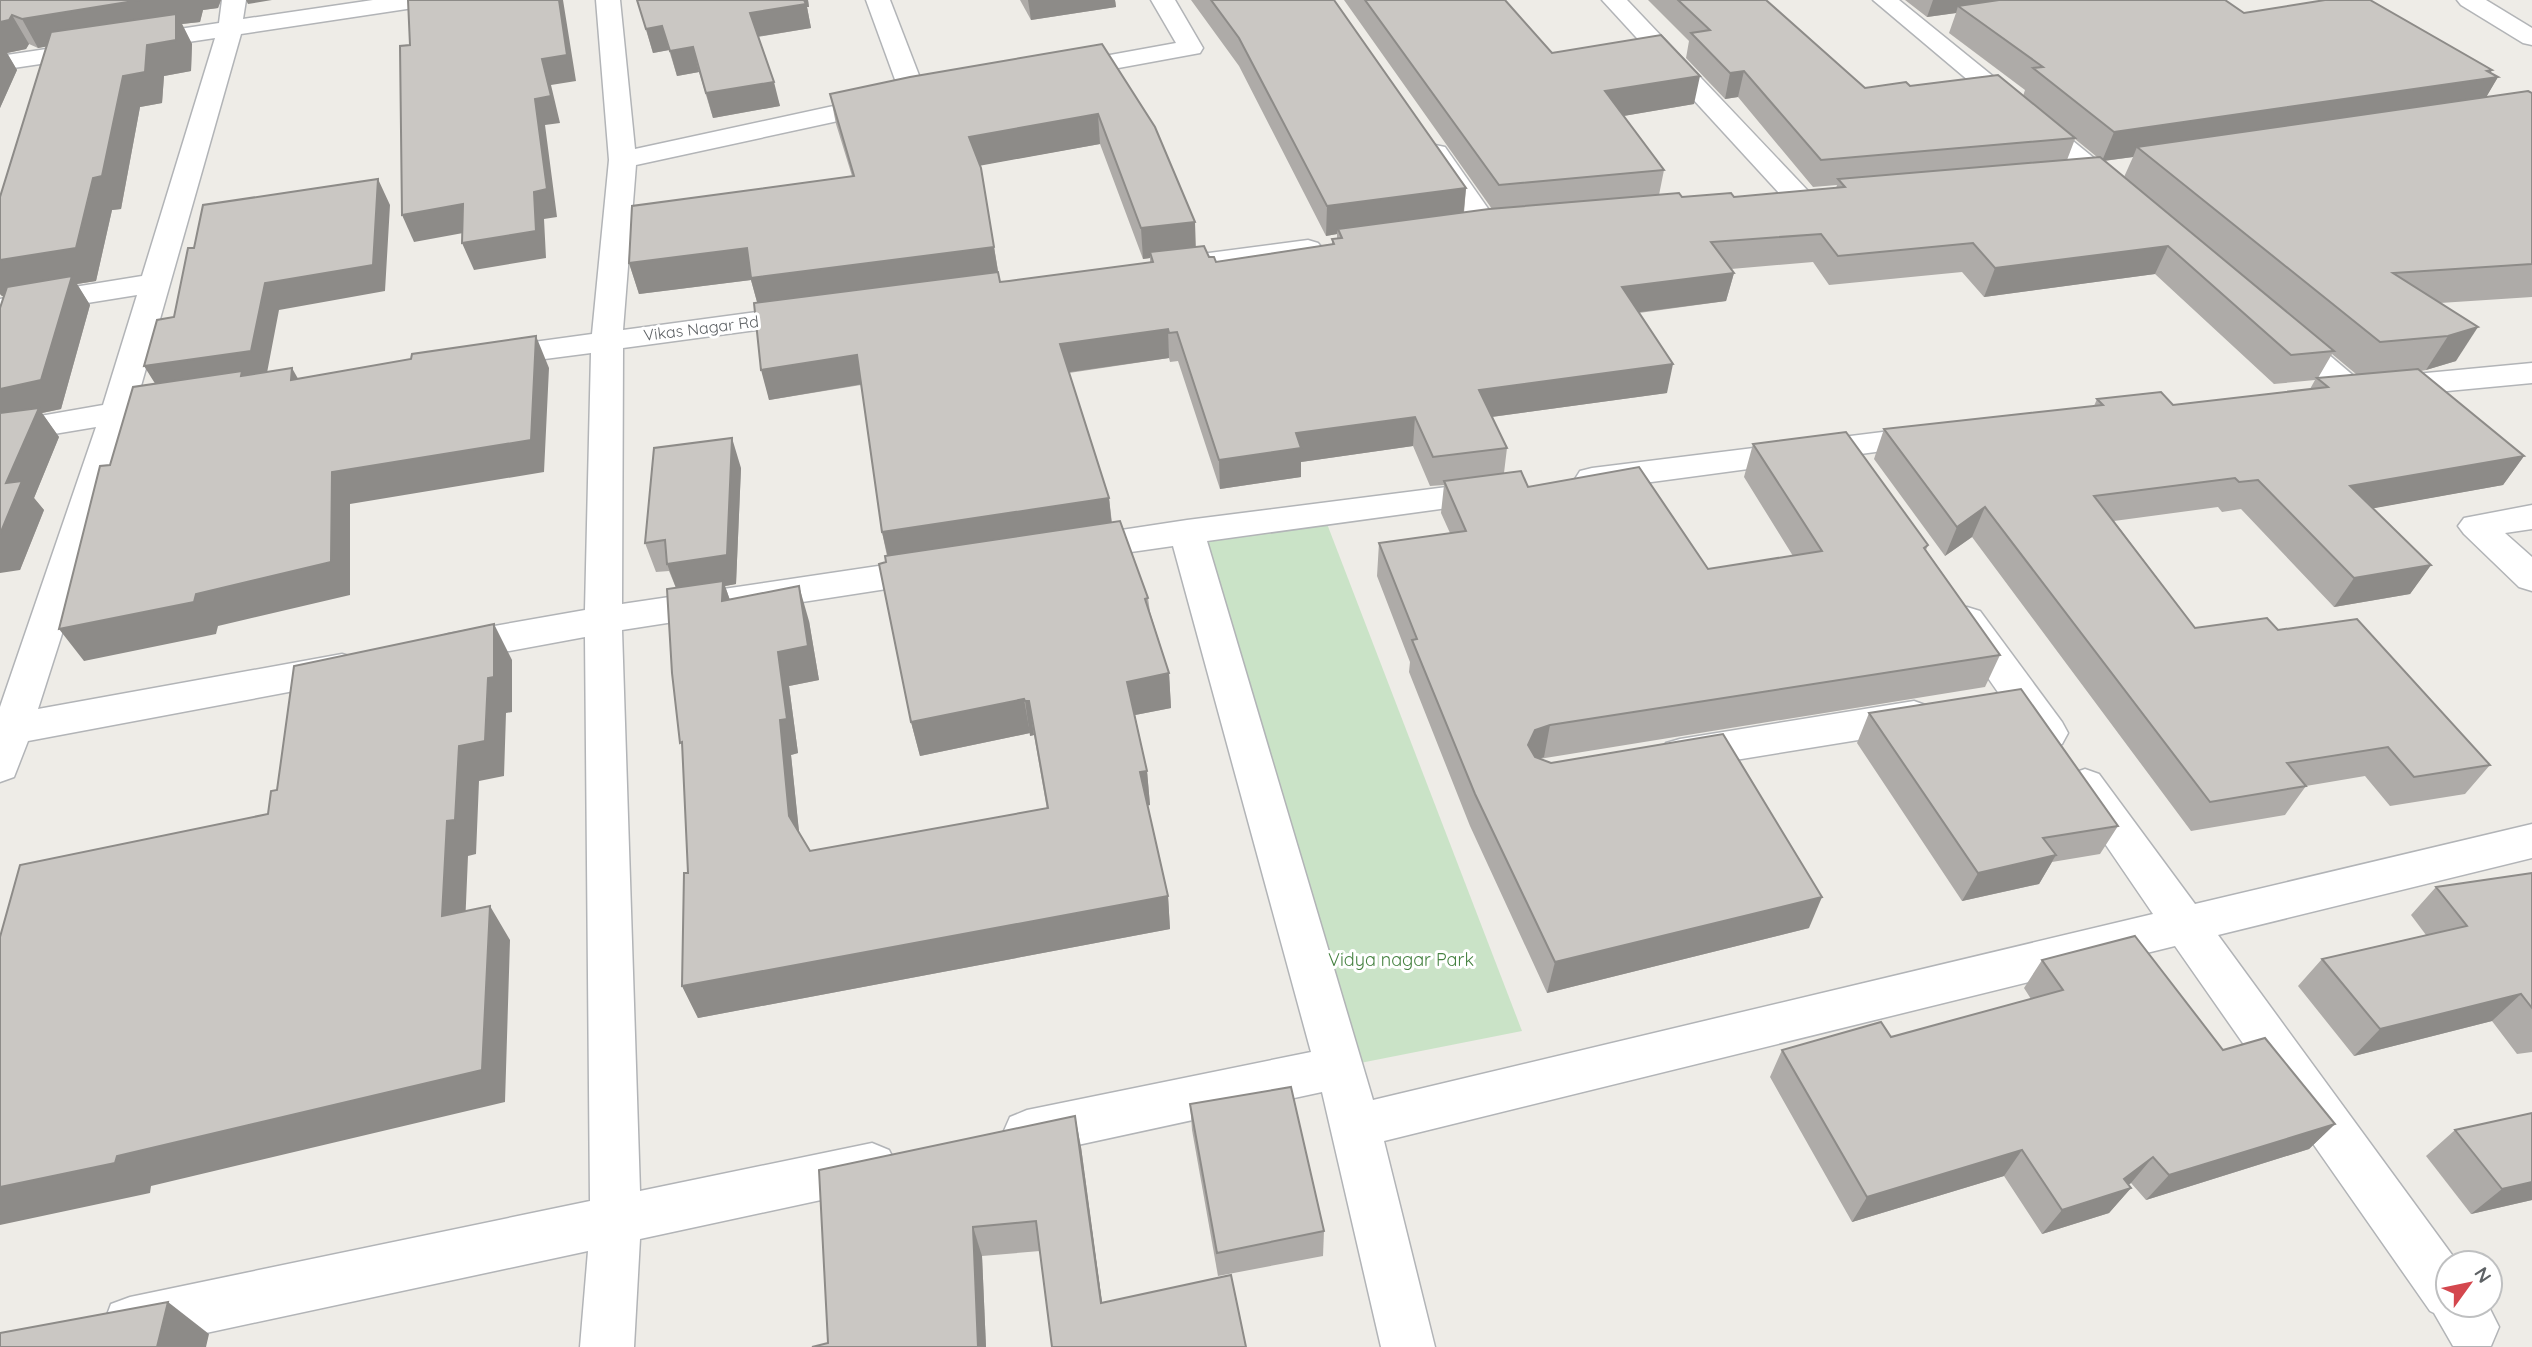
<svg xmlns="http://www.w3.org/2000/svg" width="2532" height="1347" font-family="Quicksand,sans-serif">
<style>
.green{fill:#cae3c7}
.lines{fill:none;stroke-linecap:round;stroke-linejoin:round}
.minor-casing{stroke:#b2b4b7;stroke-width:3}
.minor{fill:#fff;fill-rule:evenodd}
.wall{fill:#aeaba8;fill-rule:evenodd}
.shaded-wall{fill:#8d8b88}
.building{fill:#cac7c3;stroke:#8d8b88;stroke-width:2}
.labels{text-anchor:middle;stroke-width:6;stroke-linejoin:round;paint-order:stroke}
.far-street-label{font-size:16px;fill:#5e6265;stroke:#fff}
.park-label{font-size:18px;fill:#468241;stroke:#fff}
</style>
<rect width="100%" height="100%" fill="#eeece7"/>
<polygon class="green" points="1324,516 1522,1031 1340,1067 1187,532"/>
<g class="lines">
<g class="minor-casing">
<g id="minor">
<polygon points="222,0 246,0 243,19 373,0 432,0 428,5 420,7 241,34 137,400 177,393 188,396 193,403 188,410 130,421 38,709 342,654 356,658 361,668 356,678 342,682 28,741 14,777 0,782 0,707 96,427 0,443 0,423 103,405 137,295 0,317 0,299 142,276 215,38 0,70 0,56 219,23"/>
<polygon points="596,0 620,0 635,149 884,95 893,98 897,103 893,108 884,111 636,165 623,330 808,305 819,308 823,314 819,320 808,323 623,348 622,604 932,558 945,561 950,570 945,579 932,582 622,630 640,1191 872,1143 889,1150 897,1166 889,1182 872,1189 640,1239 634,1347 580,1347 588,1251 141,1347 124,1347 111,1342 104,1323 111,1304 130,1297 590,1201 585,637 449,662 436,658 430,648 436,638 449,634 585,610 591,353 490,366 479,364 474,357 479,350 490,348 592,334 609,160"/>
<polygon points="866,0 890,0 927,96 923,101 914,104 905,101 901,96"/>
<polygon points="1151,0 1175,0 1203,48 1200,53 1064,78 1055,75 1051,70 1055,65 1176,43"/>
<polygon points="1602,0 1627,0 1810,193 1814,199 1810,205 1800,207 1790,205"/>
<polygon points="1873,0 1899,0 2105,167 2109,173 2105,179 2064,184 2054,182 2050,176 2054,170 2071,167"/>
<polygon points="2457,0 2486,0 2532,28 2532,45 2523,43 2461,5"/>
<polygon points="1435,145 1445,147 1496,220 1500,226 1496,232 1486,235 1476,232 1422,153 1425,147"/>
<polygon points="1308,240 1318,243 1323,249 1318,255 1163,277 1153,274 1148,268 1153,262 1163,259"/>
<polygon points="2284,324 2295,326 2362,383 2367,390 2362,397 2351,400 2340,397 2273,340 2269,333 2273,326"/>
<polygon points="2532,363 2532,383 2384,397 2373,394 2368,387 2373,380 2384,377"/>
<polygon points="1931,426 1943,429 1948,436 1943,443 1592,490 1580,487 1575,479 1580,471 1592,468"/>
<polygon points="1494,481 1506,484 1511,492 1506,500 1207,541 1373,1100 2153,914 2065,785 2071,774 2085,769 2099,774 2195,904 2532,824 2532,858 2218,935 2458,1263 2448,1263 2448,1305 2488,1305 2499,1327 2491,1346 2453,1346 2434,1313 2430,1311 2175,946 1384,1141 1435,1347 1381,1347 1322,1092 1027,1156 1010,1149 1003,1133 1010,1117 1027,1110 1311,1052 1173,546 1075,560 1062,557 1057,548 1062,539 1187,520"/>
<polygon points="2532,505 2532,529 2505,533 2532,557 2532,591 2519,587 2464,534 2458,526 2464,518"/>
<polygon points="1967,607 1980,611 2062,722 2068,733 2062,744 2048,748 2034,744 1954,629 1948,620 1954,611"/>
<polygon points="1914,701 1928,706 1934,716 1928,726 1914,731 1680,769 1666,765 1660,754 1666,743 1680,739"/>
</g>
</g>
<use href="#minor" class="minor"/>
</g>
<g class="wall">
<polygon points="0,0 221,0 218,8 203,10 200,22 182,24 192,44 191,71 164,76 162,103 140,107 121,209 112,210 96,281 77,284 90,305 61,409 42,413 59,437 34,498 44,510 20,570 4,296 2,296 0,294 0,197 47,46 38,48 29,44 26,49 7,53 17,70 0,108"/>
<polygon points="637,0 808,0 809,7 807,7 811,28 758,37 780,106 713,118 699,72 677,76 669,50 653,53"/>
<polygon points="1020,0 1115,0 1116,7 1031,20"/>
<path d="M1191,0h143l132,188 -2,25 28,-4 -148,-209h161l47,53 142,51 -71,12 41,54 -5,25 23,2h52l102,-9 1,-3 -24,2 -75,-90 -13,2 -39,-41 3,-17 -41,-41h118l99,88 45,-2 113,10 2,-6 -76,-57 7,-20 -29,4 -22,-17h320l19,13 246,60 8,4 -12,20 46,-4v204l-92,6 16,58 -30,9 -5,1 103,85 -21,29 -130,23 58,57 -21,29 -76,13 -93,-98 -19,3 -4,-5 -104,14 81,107 83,2 212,135 -25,29 -75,12 -25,-30 -59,10 -21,29 -94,16 -219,-294 -27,19 -71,-97 10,-30 210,-23 3,-7 76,6 137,-16 5,-9 -41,4 -119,-110 -171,23 -22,-25 -133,13 -16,-23 -82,7 3,4 -8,28 -87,12 28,80 -175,24 15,31 -3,25 24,14 180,82 85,-13 -49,-79 9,-33 175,101 -2,5 74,105 -15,32 -446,72 270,169 -262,65 -77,-167 -61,-154 1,-10 -33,-86 2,-33 71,-10 -9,-20 3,-28 -14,1 -17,-40 -112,16v15l-81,12 -42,-128 -8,1 -1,-4 -100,15 40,125 3,25 36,75 2,14 19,61 2,35 -36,7 12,56 3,34 -3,1 21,90 2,33 -472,89 -16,-32 6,-113 -12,-285 -7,-17 -13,1 -11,-29 96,-75 -5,116 -11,2 5,14 79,21 10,59 -30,6 9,67 -7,2 8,78 11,18 237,-42 -13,-74 -4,1v-3l-110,23 -9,-34 -25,-160 1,-6 -5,-24 -21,-147 -92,15 -12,-98 -6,-22 -112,14 -10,-31 223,-87 -16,-52 -6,-30 80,-17 245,50 40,95v25l21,15 116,-18v-5l5,-1v-4l-11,2 -87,-170zM2075,139l22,18 -30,3zM1100,144l43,115 7,-1v5l-150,19 -20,-117zM2133,157l-9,20 -20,-16zM2332,354l24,20 -38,4z"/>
<polygon points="1869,713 2118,826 2100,854 2052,862 2039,884 1962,901 1857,743"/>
<polygon points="2532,873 2532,1052 2517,1054 2492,1021 2354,1056 2298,986 2322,959 2426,935 2411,915 2436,887"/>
<polygon points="2042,960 2223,1050 2335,1124 2309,1149 2146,1200 2131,1183 2128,1185 2131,1188 2109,1213 2042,1234 2004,1176 1852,1222 1770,1077 1782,1050 1891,1037 2031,999 2024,988"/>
<polygon points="1190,1104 1324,1231 1323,1256 1218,1276 1192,1130"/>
<polygon points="2455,1130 2532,1200 2471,1214 2426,1156"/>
<polygon points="1081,1147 1102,1303 1052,1347 1040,1251 982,1256 986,1347 812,1347 828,1343 819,1170"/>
</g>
<g class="shaded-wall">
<polygon points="140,0 221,0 218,8 203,10 200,22 182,24 192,44 191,71 164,76 162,103 140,107 121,209 112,210 96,281 77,284 90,305 61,409 42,413 59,437 34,498 44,510 20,570 0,573 0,534 6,483 0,422 0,389 70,285 2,296 0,294 0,260 93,178 123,76 147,45 176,25 38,48 22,19"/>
<polygon points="246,0 272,0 248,4"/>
<polygon points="559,0 563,0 576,81 551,85 560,123 545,125 557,217 544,219 546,258 474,270 462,243 534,192 535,99 542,59"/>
<polygon points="801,0 808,0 809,7 807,7 811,28 755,37 750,13"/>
<polygon points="1028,0 1115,0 1116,7 1031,20"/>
<polygon points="1933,0 2049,0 1958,6 1956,13 1927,17"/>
<polygon points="12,15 29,44 26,49 7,53 17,70 0,108 0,22"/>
<polygon points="662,26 669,50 653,53 646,29"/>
<polygon points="693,47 699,72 677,76 670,51"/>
<polygon points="2492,70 2487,79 2498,77 2481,106 2137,147 2133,157 2102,161 2114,132"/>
<polygon points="1744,71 1738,97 1725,99 1730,73"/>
<polygon points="1700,76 1694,104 1600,120 1605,91"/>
<polygon points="774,82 780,106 713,118 706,93"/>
<polygon points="1098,114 1100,144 973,167 969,137"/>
<polygon points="378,179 390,205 385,291 279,310 266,378 161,393 144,366 265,283"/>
<polygon points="1466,188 1463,218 1338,229 1337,234 1326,236 1327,206"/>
<polygon points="463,204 474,231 414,242 402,215"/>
<polygon points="1195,222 1196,252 1150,252 1150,258 1143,259 1141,228"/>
<polygon points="2168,246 2155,274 1984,297 1995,268"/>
<polygon points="994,247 999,278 759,309 751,280 639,294 629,263 747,248"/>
<polygon points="1734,273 1726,301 1617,315 1622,287"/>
<polygon points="2478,327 2456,361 2426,370 2448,336"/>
<polygon points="1168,329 1169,358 1063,373 1060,344"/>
<polygon points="536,336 549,368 544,472 350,504 350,595 218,626 216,634 84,661 59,629 196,594 332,472"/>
<polygon points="857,355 863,384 769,400 761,370"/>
<polygon points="1673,364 1667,393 1476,419 1479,390"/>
<polygon points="292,368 310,400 291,380"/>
<polygon points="1415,417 1413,446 1301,462 1301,477 1220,489 1219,460 1296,433"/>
<polygon points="732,438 741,468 736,584 725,586 735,615 678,593 667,564"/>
<polygon points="2524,456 2503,485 2331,516 2350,486"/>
<polygon points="1109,498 1112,527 889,562 882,532"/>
<polygon points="1985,507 1972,537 1945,556 1957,527"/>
<polygon points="2431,565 2410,594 2334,607 2354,578"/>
<polygon points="799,586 809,621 819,680 789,686 798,753 791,755 801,850 789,816 780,720 778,652"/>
<polygon points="494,624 512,660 512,712 506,713 504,776 479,781 476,854 468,856 464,950 442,916 447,821 459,746 488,678"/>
<polygon points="1169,673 1171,708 1130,716 1127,682"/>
<polygon points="1024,699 1030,733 920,756 911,722"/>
<polygon points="1025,701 1029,701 1034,735 1030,736"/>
<polygon points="1550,725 1544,757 1529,763 1528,745 1535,730"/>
<polygon points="1147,771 1150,805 1143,806 1140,772"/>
<polygon points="2056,855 2039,884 1962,901 1978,873"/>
<polygon points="1168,896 1170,929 698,1018 682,986"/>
<polygon points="1822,897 1809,928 1547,993 1555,962"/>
<polygon points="490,906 510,940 505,1102 151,1186 150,1193 0,1225 0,1187 117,1156"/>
<polygon points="2521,994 2492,1021 2354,1056 2380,1029"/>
<polygon points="1075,1116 1081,1147 1106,1331 1101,1303"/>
<polygon points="2335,1124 2309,1149 2146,1200 2169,1175"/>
<polygon points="2022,1150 2004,1176 1852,1222 1867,1197"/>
<polygon points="2153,1157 2131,1183 2119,1192 2131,1188 2109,1213 2042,1234 2062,1210 2124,1179"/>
<polygon points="2532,1182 2532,1200 2471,1214 2502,1189"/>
<polygon points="973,1227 982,1256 986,1347 978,1347"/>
<polygon points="168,1302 209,1334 206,1347 157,1347"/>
</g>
<g class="building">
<polygon points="0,0 140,0 22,19 12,15 9,20 0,22"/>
<polygon points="408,0 559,0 567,55 542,59 551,96 535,99 547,189 534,192 536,231 462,243 463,204 402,215 400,46 410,45"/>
<polygon points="637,0 804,0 806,4 750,13 774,82 706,93 693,47 670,51 662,26 646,29"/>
<polygon points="1211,0 1334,0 1466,188 1327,206 1239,38"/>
<polygon points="1365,0 1505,0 1552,53 1661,35 1700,76 1605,91 1664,170 1499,185"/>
<polygon points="1678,0 1766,0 1865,88 1906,82 1910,86 1998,75 2075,138 1821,160 1744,71 1730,73 1691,33 1710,30"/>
<polygon points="1999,0 2225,0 2244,13 2325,0 2370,0 2492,70 2487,71 2498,77 2114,132 2033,68 2043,67 1958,6"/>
<polygon points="176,14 176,40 147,45 145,72 123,76 102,176 93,178 76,248 0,260 0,197 51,32"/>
<polygon points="1102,44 1155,127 1195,222 1141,228 1098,114 969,137 981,168 994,247 751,278 747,248 629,263 632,206 854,176 830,94 910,77"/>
<polygon points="2528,91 2532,93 2532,264 2393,273 2478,327 2448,336 2380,342 2137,147"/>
<polygon points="2100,157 2334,351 2291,355 2168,246 1995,268 1973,243 1838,256 1821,234 1711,242 1734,273 1622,287 1673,364 1479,390 1507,448 1433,457 1415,417 1296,433 1301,448 1219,460 1177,332 1169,333 1168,329 1060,344 1109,498 882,532 857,355 761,370 754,303 998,272 1000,282 1009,281 1153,262 1150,252 1204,246 1209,257 1214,257 1216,262 1334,244 1332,239 1342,238 1338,229 1489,209 1679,193 1682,197 1731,193 1734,197 1845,187 1838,179"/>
<polygon points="378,179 373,265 265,283 251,351 144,366 157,320 174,317 188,248 194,248 203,205"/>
<polygon points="72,276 41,380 0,389 0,308 7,287"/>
<polygon points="536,336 531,440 332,472 331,562 196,594 194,602 59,629 100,466 110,465 133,387 242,371 241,376 292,368 291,380 411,359 412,354"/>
<polygon points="2418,369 2524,456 2350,486 2431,565 2354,578 2258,480 2239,482 2235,478 2094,496 2195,628 2267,618 2278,630 2357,619 2490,765 2414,777 2388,747 2287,763 2306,786 2210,802 1985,507 1957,527 1884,429 2103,405 2097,399 2161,392 2173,405 2328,387 2317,378"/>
<polygon points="39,408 6,483 22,481 0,534 0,413"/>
<polygon points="1846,432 1928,545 1924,548 2000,655 1550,725 1535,730 1528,745 1535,757 1551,763 1723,734 1822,897 1555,962 1475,794 1412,640 1417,639 1379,543 1466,531 1444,481 1521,471 1528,487 1639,467 1708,569 1822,551 1753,444"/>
<polygon points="732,438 727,555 667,564 665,540 645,543 654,448"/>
<polygon points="1120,521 1148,598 1145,599 1169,673 1127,682 1147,771 1140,772 1168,896 682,986 684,873 688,873 682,742 680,743 672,673 667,589 723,581 722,601 799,586 808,646 778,652 787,719 780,720 789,816 810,851 1048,808 1029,701 1025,701 1024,699 911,722 879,564 886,562 885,556"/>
<polygon points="494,624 494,677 488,678 485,741 459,746 455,820 447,821 442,916 490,906 482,1070 117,1156 115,1163 0,1187 0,937 20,865 268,814 271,791 277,790 294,666"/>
<polygon points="2021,689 2118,826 2043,838 2056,855 1978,873 1869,713"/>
<polygon points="2532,873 2532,1008 2521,994 2380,1029 2322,959 2467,926 2436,887"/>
<polygon points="2135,936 2223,1050 2265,1038 2335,1124 2169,1175 2153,1157 2124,1179 2131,1188 2062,1210 2022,1150 1867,1197 1782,1050 1881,1022 1891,1037 2063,990 2042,960"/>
<polygon points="1291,1087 1324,1231 1217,1253 1190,1104"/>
<polygon points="2532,1113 2532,1182 2502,1189 2455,1130"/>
<polygon points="1075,1116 1101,1303 1231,1275 1246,1347 1052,1347 1036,1221 973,1227 978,1347 812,1347 828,1343 819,1170"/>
<polygon points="168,1302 157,1347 0,1347 0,1333"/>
</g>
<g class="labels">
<g class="far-street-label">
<text transform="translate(701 328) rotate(-7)" y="6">Vikas Nagar Rd</text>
</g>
<g class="park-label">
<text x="1401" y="966">Vidya nagar Park</text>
</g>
</g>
<g transform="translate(2469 1284) rotate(57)"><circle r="33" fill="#ffffff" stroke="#bfc0c1" stroke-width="2"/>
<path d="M0-5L12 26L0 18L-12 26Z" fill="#d4474e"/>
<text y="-10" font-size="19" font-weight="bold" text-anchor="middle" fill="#5e6265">N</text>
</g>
</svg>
